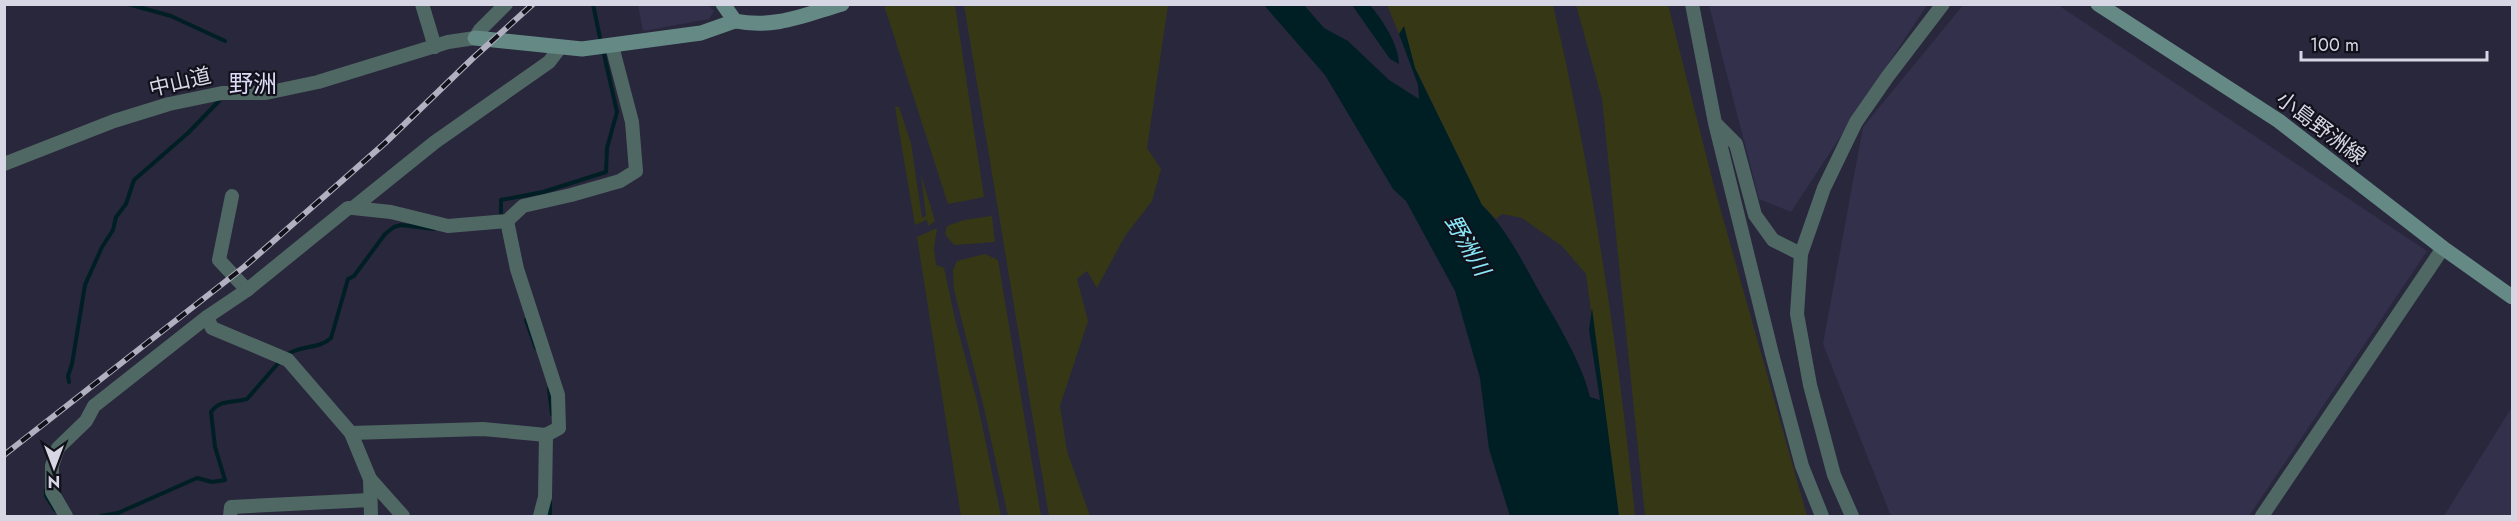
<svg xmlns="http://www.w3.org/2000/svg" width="2517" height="521" font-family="Jost,'Noto Sans JP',sans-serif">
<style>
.built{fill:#32304b}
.green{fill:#363815}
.water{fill:#001f24}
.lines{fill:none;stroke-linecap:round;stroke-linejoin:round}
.stream{stroke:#001f24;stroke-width:4}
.street{stroke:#506864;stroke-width:14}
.secondary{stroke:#658a85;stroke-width:15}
.rail-casing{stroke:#b1b0c0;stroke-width:6}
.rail{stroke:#12111b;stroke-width:4;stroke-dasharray:11;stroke-linecap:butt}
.labels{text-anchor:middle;stroke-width:4.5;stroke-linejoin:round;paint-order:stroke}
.street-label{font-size:21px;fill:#d6d6e4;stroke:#12111b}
.water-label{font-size:22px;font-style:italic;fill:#8aeaf9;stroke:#12111b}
.quarter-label{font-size:24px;fill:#dcdbf7;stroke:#12111b}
</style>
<rect width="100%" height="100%" fill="#29273c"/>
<g class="built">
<polygon points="1964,4 2058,5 2427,251 2249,516 1891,516 1823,344 1863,127"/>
<polygon points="638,5 708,5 714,11 709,19 643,31"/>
<polygon points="1709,5 1927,5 1791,212 1759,199"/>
<polygon points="2512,407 2512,516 2444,516"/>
</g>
<g class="green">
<polygon points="884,5 955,5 984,197 948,204"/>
<polygon points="964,5 1168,5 1147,148 1161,169 1152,201 1125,236 1097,288 1087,271 1077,279 1088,321 1060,406 1067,451 1090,516 1049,516"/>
<path d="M1387,5h166c39,168 65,339 82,511h-16l-33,-242 -24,-28 -40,-28 -20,-4 -6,5 -14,-14 -67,-137 -11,-41 -5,7z"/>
<polygon points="1576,5 1668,5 1715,190 1807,516 1645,516 1602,99"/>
<polygon points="895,107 899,107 911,143 922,218 926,216 921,175 935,221 928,226 927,220 915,225"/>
<polygon points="992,216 995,242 954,245 945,234 947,226 964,220"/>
<polygon points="937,228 934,248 936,265 944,268 955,319 977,401 1001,516 961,516 917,237"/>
<polygon points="985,254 998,260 1041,516 1008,516 983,404 954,290 953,270 957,261"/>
</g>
<g class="water">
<path d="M1264,5h40l20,23 24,13 41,39 30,19 -1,-14 -19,-51 5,-8 11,42 67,137c25,24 41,58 58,88 19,33 41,68 50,104l10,3 -11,-70 3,-22 27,208h-109l-21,-67 -9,-71 -25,-87 -49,-90 -13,-12 -68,-114z"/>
<path d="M1352,5h18c13,16 28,38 29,59l-9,-5z"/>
</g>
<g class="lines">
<g class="stream">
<polyline points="128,4 171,16 225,41"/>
<polyline points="593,4 601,43"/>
<polyline points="501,219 501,200 543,192 606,172 607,148 617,112 603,50"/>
<polyline points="526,320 536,348"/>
<path d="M285,356c16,-12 33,-6 46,-18l17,-59 6,-3 31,-42 9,-7 7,-2 33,4"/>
<polyline points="69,382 68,376 72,364 85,285 102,247 113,230 116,217 126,204 134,180 188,133 219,101"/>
<polyline points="549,389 552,414"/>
<polyline points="46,490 46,496 55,510"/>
<path d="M101,516l17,-3 79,-35 15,4 13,-2 -10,-33 -4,-35c9,-13 22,-9 36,-13l33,-38"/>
<polyline points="550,516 550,502"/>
</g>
<g class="street">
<polyline points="422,4 435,47"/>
<polyline points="1692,4 1715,123 1772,354 1802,466 1822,516"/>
<polyline points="1717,125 1736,144 1755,215 1773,240 1801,254"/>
<polyline points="4,164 114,121 169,104 222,93 266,93 318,82 448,42 475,38 480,30 506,4"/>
<polyline points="232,196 219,260 247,290"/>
<polyline points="353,208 391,212 448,226 507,221 523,206 571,195 620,181 636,171 632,122 612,46"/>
<polyline points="351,433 483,429 546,435 559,428 558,395 517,269 507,221"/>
<polyline points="370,479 403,516"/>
<polyline points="66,516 52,492 52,466 58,448 86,421 94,406 207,317"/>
<polyline points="230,516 231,507 370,500"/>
<polyline points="371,516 370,479 351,433 288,360 212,328 207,317 247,290 348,208 353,208 435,142 549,62 559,49"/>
<polyline points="540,516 545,497 546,435"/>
<polyline points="1852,516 1834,475 1810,385 1797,314 1801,254 1824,188 1856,122 1888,76 1943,4"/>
<polyline points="2262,516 2443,248"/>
</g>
<g class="secondary">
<path d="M723,4l12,17c39,8 69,-6 107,-17"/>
<polyline points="2098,4 2279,121 2443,248 2512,297"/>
<polyline points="475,38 582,49 701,33 735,21"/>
</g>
<g class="rail-casing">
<polyline id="rail" points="4,455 244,267 385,143 472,59 533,4"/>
</g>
<use href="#rail" class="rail"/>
</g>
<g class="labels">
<g class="street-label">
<text transform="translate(180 82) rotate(-13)" y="7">中山道</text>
<text transform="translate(2321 128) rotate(37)" y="7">小島野洲線</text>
</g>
<g class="water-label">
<text transform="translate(1468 245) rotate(60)" y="8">野洲川</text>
</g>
<g class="quarter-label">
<text x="253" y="92">野洲</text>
</g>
</g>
<rect width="2517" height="521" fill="none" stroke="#d6d6e4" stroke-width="12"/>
<g transform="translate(54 467) rotate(180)" stroke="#12111b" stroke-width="4.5" paint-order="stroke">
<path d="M0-4.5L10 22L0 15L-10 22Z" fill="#d6d6e4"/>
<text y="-9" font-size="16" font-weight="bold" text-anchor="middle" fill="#d6d6e4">N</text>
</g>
<path d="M2301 51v9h186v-9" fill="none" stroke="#d6d6e4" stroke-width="3"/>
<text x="2310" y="51" font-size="18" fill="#d6d6e4" stroke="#12111b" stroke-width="4.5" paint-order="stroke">100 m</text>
</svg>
